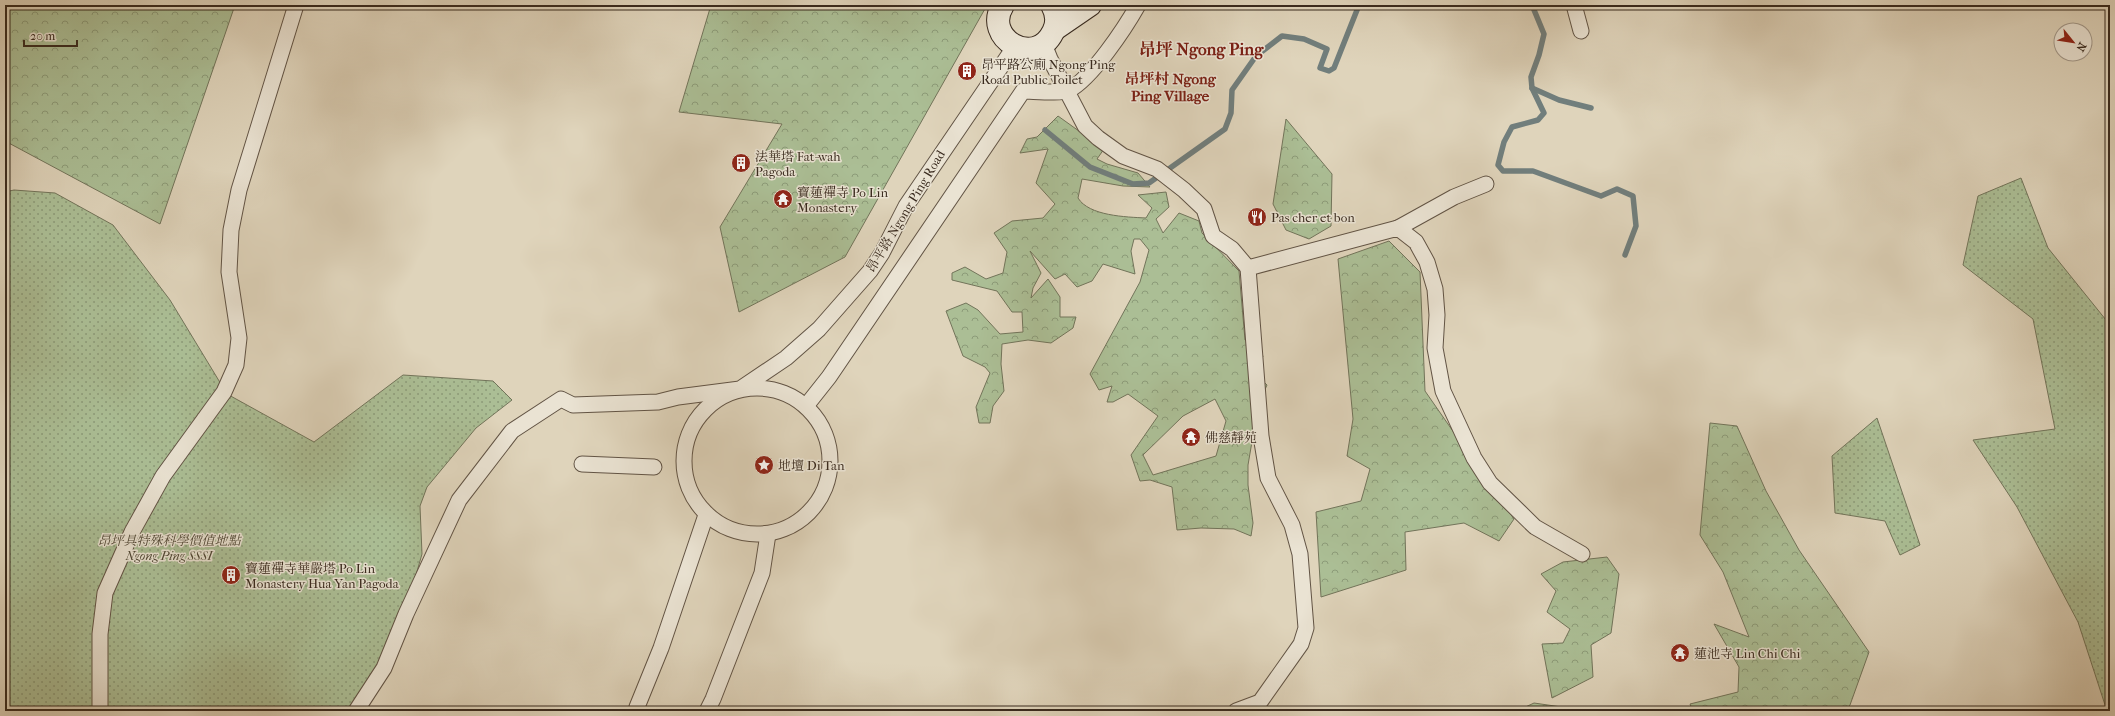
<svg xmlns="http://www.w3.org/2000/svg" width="2115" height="716" font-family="'IM FELL French Canon','Noto Serif TC',serif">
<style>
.grass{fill:url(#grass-dots);stroke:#72745a}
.forest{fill:url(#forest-crowns);stroke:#72745a;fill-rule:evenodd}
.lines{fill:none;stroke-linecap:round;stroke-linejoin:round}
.stream{stroke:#717e7c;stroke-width:5.5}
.street-casing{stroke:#625445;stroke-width:17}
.secondary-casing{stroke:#392a1e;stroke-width:24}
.street{stroke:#eae3d3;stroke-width:15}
.secondary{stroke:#eae3d3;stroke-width:22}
.labels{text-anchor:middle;stroke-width:3;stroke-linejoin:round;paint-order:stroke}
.poi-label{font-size:13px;fill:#392a1e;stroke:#eae3d3;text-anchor:start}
.street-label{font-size:13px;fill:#392a1e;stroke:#eae3d3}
.park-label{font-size:13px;font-style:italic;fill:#504836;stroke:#eae3d3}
.quarter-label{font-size:15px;font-weight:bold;fill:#7a1f14;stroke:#eae3d3}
.district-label{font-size:17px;font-weight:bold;fill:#7a1f14;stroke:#eae3d3}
</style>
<defs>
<pattern id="grass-dots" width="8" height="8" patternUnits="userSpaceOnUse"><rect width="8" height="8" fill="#abbe95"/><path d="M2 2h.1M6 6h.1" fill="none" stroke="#8c9b79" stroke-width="1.8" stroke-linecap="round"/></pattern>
<pattern id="forest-crowns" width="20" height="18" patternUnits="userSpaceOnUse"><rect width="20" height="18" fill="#abbe95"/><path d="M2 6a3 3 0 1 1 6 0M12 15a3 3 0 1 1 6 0" fill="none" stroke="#8c9b79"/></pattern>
</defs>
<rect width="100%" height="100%" fill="#dfd4bb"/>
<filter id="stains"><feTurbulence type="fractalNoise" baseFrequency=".005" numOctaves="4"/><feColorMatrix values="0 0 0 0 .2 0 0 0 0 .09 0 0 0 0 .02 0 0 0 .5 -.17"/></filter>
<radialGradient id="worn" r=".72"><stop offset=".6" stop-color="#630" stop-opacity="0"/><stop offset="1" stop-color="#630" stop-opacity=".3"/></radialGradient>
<g class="grass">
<polygon points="2021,178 2048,248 2106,320 2110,344 2110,711 2107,711 2078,622 2017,507 1973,440 2055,429 2033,319 1963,265 1978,196"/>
<polygon points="14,190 55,193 113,225 170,300 227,394 314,442 403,375 493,381 512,400 476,428 427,487 420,506 422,554 399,634 358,711 5,711 5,192"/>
<polygon points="1877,418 1920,545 1900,555 1885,521 1835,513 1832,456"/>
</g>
<g class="forest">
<polygon points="5,5 235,5 160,224 5,141"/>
<polygon points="711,5 992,5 986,7 845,257 739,312 720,227 782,124 679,112"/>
<path d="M1058,116l46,33 -7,10 10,5 31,9 12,14 -27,-1 -41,-7 -4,19c11,18 48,19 68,20l6,-10 -14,-13 28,-3 3,15 -13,12 7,14 16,-20 20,8 3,12 37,38 6,69 14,2 4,15 -12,12 16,16 -13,29 1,10 -7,41v20l5,38 -2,13 -17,-7 -33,-1 -24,2 -5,-43 -22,-7 -10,1 -9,-26 27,-39 -30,-22 -15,8h-6l5,-16 -13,4 -9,-16 50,-92 9,-32 -9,-11h-6l-3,12 4,23 -32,-10 -11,17 -15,6 -12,-13 -10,5 -25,-28 11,22 -8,15 -2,10 17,-19 12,18v20h16l-3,11 -22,15 -23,-3 -26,4 -1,20 3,27 -11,15 -3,17h-11l-3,-16 14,-34 -5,-6 -22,-11 -17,-45 20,-8 12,7 22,24 23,-2 -1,-20h-10l-15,-21 -45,-11v-7l13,-6 21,12 17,-6 4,-21 -13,-19 18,-12 31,-3 12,-14 -19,-21 12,-34 -28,4 7,-14 10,-2zM1215,399l11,22 -10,35 -63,19 -10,-20 40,-39z"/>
<polygon points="1286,119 1332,174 1331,226 1309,239 1286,230 1273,204"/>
<polygon points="1389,241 1420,272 1425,391 1514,519 1499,541 1464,523 1405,532 1406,570 1321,597 1316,512 1361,501 1370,469 1347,456 1353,419 1338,259"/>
<polygon points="1710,423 1737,426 1766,491 1799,550 1869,652 1850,705 1845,711 1693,711 1690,704 1738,692 1739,667 1714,624 1749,637 1723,572 1700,535"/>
<polygon points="1607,557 1619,574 1611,633 1591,645 1593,677 1552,698 1542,644 1563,643 1570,629 1547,612 1556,591 1541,574 1563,562"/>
<polygon points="1534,703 1582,710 1583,711 1517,711"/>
</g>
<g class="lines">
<g class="stream">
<polyline points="1532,5 1544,34 1539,55 1531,77 1532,88 1544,113 1538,120 1512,127 1504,142 1498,165 1503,171 1533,171 1601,196 1617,189 1633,196 1636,226 1625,255"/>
<polyline points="1532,88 1559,100 1591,108"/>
<polyline points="1045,130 1090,167 1133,184 1149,183 1225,129 1231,113 1232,90 1256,56 1282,36 1304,39 1327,49 1320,68 1329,71 1334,68 1359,5"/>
</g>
<g class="street-casing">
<g id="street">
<polyline points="1574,5 1581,31"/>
<polyline points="1044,44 1050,59 1085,126 1098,138 1123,156 1157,169 1184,190 1204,209 1213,236 1232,249 1248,268"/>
<polyline points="1398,228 1454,197 1486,184"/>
<circle cx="757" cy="461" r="73"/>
<path d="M806,406l23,-29 194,-286c10,0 38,3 46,-1 23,-12 56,-62 69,-85"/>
<polyline points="582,464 654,467"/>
<polyline points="637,707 661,648 706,515"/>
<polyline points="100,711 100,634 105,593 132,532 163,476 224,392 236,365 239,338 229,272 231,230 239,190 296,5"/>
<polyline points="356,711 384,668 406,614 459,500 512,431 561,399 573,405 658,402 678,397 740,389 786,358 819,329 870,271 882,253 906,206 1015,46"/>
<polyline points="707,711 713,699 762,573 768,534"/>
<polyline points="1236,711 1260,702 1301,644 1306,628 1300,554 1292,525 1268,478 1261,436 1248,268 1398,228 1416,242 1427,262 1435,289 1437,315 1435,348 1443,391 1474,458 1490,483 1535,527 1582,554"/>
</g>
</g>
<g class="secondary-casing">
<g id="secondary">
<path d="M1003,5c-21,33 32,64 50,27 5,-9 4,-18 -1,-27"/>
<polyline points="1055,29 1090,5"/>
</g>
</g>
<use href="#street" class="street"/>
<use href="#secondary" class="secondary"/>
</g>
<defs>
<g id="building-disc" transform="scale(1)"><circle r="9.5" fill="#8f2418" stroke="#eae3d3"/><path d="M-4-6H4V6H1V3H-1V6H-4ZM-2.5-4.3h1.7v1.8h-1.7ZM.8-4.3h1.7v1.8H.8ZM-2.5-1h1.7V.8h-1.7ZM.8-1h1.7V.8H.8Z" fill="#fff"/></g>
<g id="temple-disc" transform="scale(1)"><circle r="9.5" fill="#8f2418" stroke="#eae3d3"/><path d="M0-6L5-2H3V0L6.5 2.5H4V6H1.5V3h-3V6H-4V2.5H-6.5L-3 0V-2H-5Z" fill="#fff"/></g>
<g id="restaurant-disc" transform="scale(1)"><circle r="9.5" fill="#8f2418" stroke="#eae3d3"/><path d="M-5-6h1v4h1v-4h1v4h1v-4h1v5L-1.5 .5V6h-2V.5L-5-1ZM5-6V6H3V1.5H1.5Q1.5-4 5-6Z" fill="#fff"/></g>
<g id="sight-disc" transform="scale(1)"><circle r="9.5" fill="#8f2418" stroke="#eae3d3"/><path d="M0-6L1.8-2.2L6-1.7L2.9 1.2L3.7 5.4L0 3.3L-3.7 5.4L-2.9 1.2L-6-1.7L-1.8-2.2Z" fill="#fff"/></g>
</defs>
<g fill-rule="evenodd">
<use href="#building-disc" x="967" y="71"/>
<use href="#building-disc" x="741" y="163"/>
<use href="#temple-disc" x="783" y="199"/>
<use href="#restaurant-disc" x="1257" y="217"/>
<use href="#temple-disc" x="1191" y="437"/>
<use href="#sight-disc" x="764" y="465"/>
<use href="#building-disc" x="231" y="575"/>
<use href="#temple-disc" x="1680" y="653"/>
</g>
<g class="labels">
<g class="poi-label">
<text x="981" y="69">昂平路公廁 Ngong Ping<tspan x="981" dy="15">Road Public Toilet</tspan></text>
<text x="755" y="161">法華塔 Fat-wah<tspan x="755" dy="15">Pagoda</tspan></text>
<text x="797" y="197">寶蓮禪寺 Po Lin<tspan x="797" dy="15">Monastery</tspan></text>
<text x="1271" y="222">Pas cher et bon</text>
<text x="1205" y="442">佛慈靜苑</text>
<text x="778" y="470">地壇 Di Tan</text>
<text x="245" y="573">寶蓮禪寺華嚴塔 Po Lin<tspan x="245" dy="15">Monastery Hua Yan Pagoda</tspan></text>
<text x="1694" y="658">蓮池寺 Lin Chi Chi</text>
</g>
<g class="street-label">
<text transform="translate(905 211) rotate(-59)" y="5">昂平路 Ngong Ping Road</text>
</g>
<g class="park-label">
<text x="169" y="545">昂坪具特殊科學價值地點<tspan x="169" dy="15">Ngong Ping SSSI</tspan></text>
</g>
<g class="quarter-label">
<text x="1170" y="84">昂坪村 Ngong<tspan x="1170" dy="17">Ping Village</tspan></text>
</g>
<g class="district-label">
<text x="1201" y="55">昂坪 Ngong Ping</text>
</g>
</g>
<rect width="2115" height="716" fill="none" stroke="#dfd4bb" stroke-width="20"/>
<rect x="6" y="6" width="2103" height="704" fill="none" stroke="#392a1e" stroke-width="2"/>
<rect x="10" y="10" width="2095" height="696" fill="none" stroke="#392a1e"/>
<g transform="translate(2073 42) rotate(120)"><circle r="19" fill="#eae3d3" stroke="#a3998b"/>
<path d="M0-3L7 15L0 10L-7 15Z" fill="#8f2418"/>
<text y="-6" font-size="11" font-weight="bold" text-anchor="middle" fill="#392a1e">N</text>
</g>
<path d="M24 40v6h53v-6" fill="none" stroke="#392a1e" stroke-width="2"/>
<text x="30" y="40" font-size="12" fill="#392a1e" stroke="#eae3d3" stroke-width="3" paint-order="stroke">20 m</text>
<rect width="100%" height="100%" filter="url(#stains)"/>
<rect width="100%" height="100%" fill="url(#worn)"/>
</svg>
